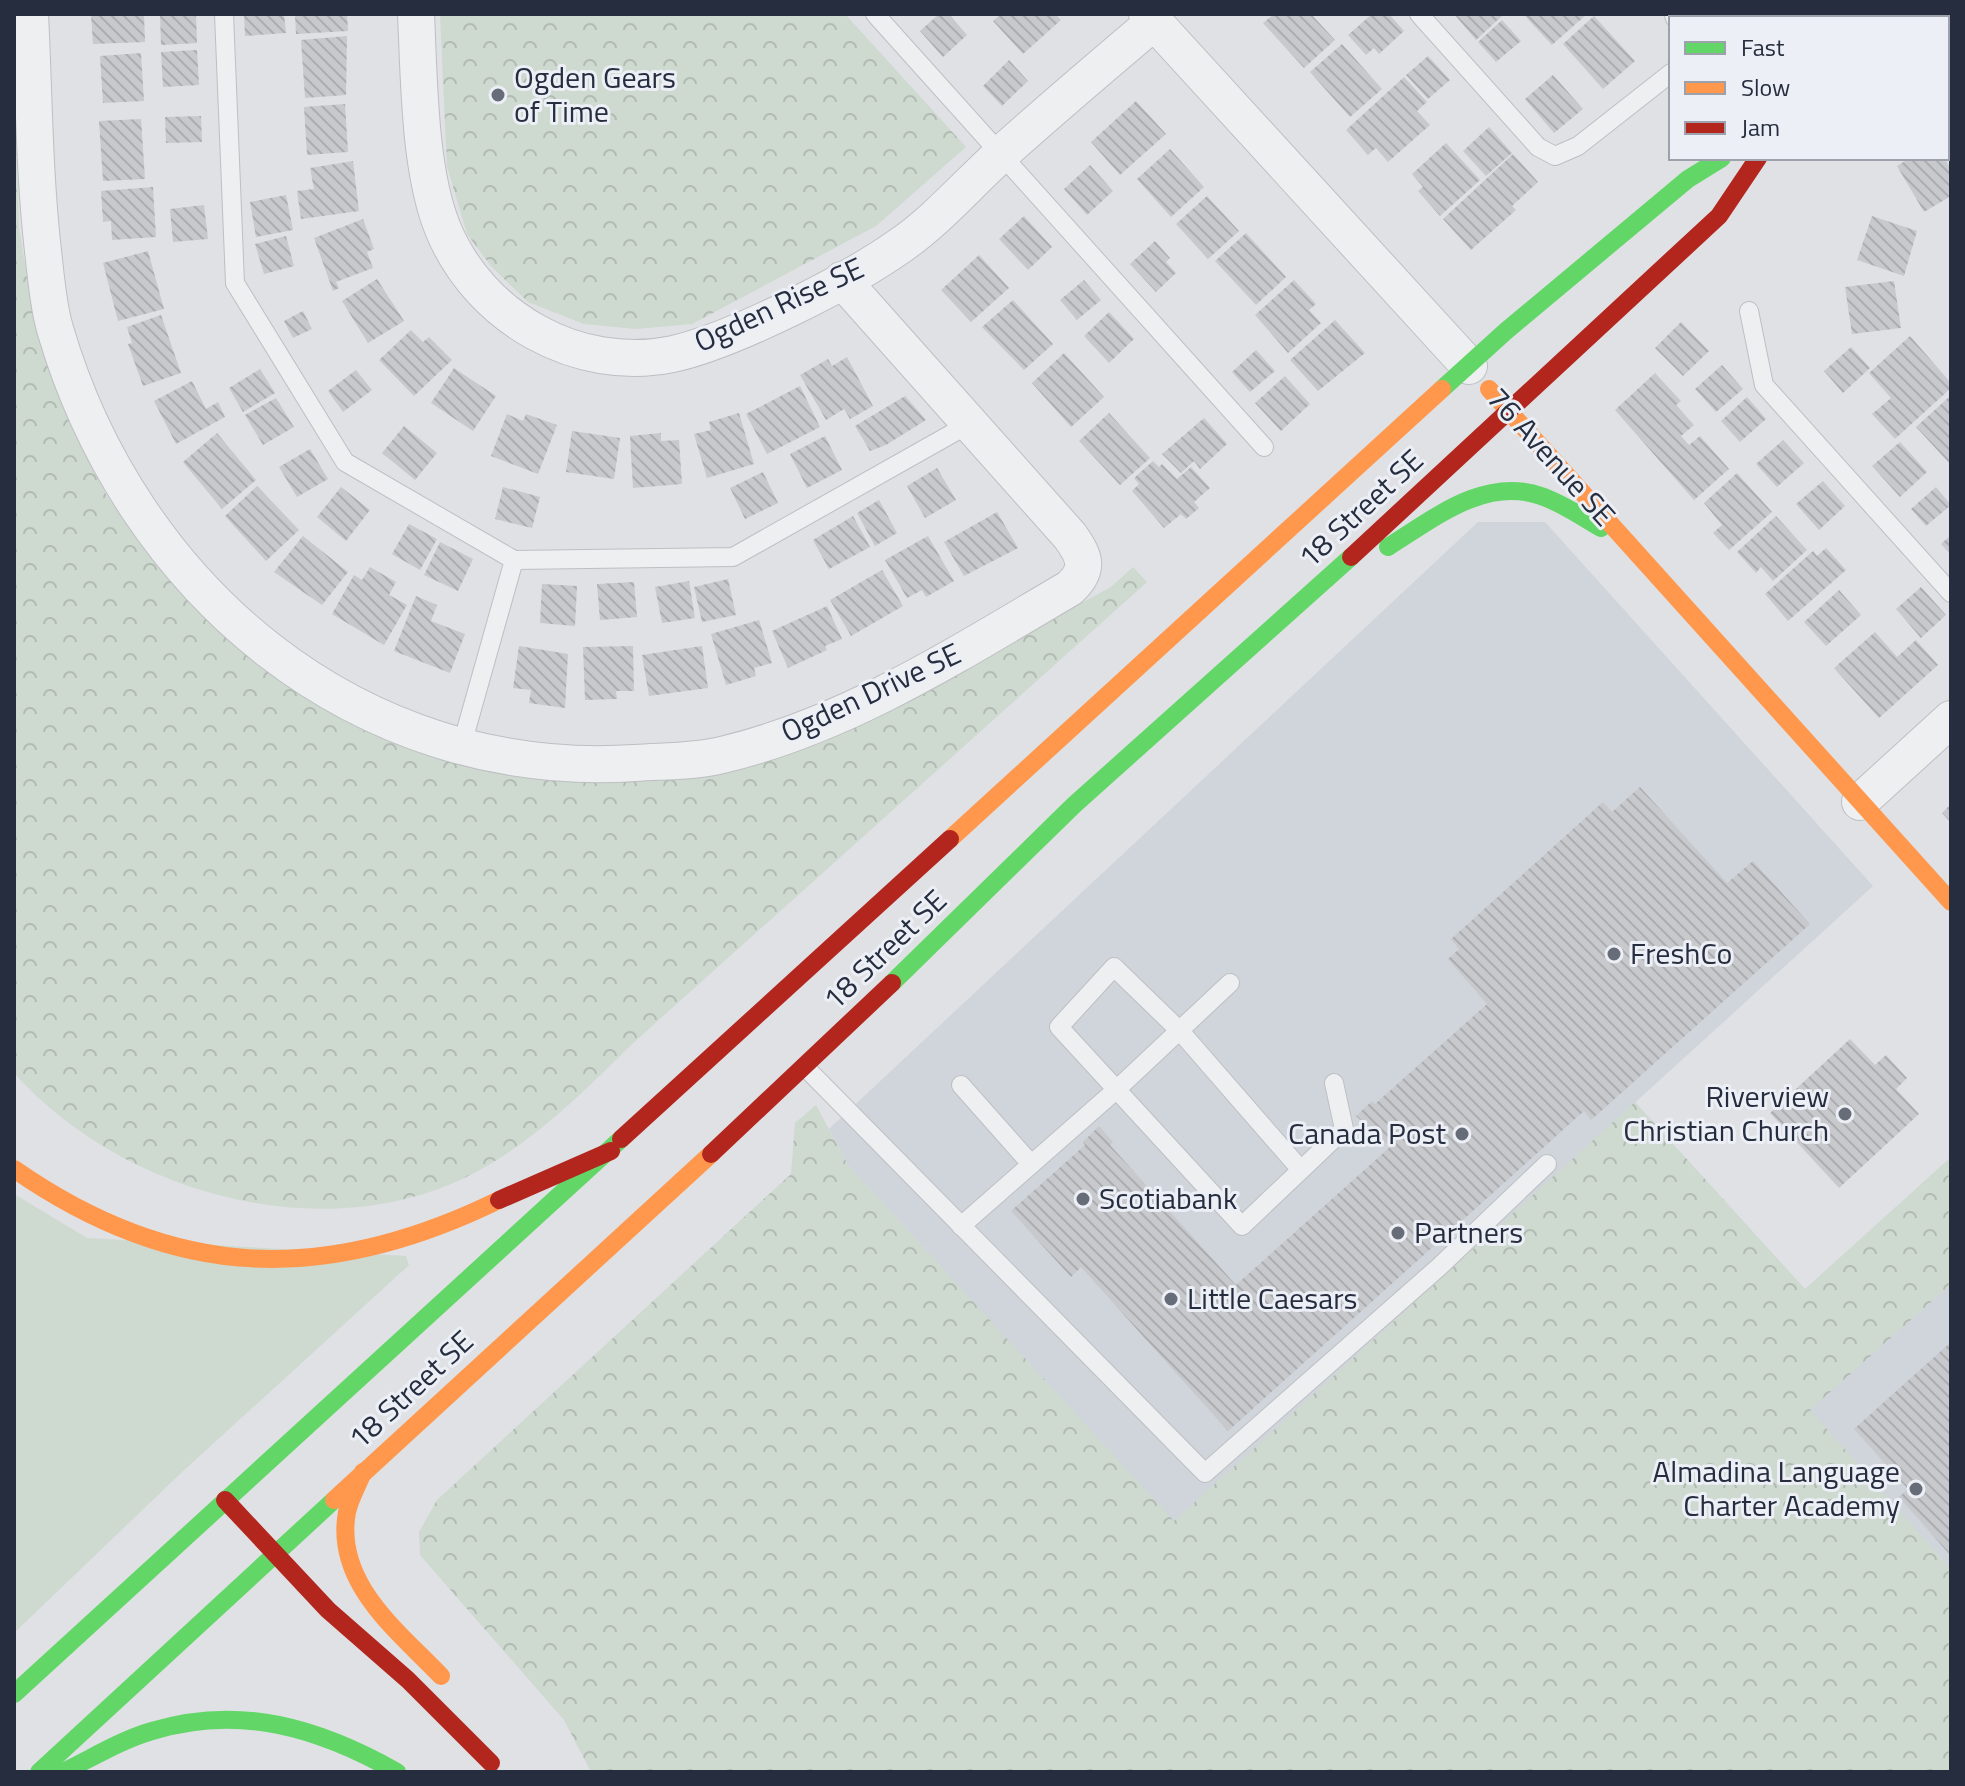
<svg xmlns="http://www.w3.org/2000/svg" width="1965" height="1786" font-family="'Titillium Web',sans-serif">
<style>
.built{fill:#d0d4db}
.green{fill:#ced9cf}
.park{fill:url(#park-crowns)}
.building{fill:url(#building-back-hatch)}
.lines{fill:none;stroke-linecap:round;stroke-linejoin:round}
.lane-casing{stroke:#bdbfc2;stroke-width:20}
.street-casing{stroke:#bdbfc2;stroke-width:38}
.lane{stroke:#eeeff1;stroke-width:18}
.street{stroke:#eeeff1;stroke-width:36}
.fast{stroke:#63d668;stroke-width:18}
.slow{stroke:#ff974d;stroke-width:18}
.jam{stroke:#b3261e;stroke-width:18}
.poi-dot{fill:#666c78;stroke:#eceff5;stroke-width:3}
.labels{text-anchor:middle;stroke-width:6;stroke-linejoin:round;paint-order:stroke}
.poi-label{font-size:30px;fill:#252d3e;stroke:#eceff5;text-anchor:start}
.street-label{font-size:30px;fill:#252d3e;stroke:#eceff5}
</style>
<defs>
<pattern id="park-crowns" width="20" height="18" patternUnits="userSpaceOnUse" patternTransform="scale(2)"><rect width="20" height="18" fill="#ced9cf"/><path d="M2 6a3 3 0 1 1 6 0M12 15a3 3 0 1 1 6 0" fill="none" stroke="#b1bbb3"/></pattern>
<pattern id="building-back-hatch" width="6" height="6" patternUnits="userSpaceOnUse" patternTransform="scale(2)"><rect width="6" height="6" fill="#c7c9cc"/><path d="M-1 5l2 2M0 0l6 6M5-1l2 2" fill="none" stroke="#abadb0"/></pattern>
</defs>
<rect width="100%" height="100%" fill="#dfe1e4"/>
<g class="built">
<polygon points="1478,522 1545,522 1873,886 1174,1522 848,1165 829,1129"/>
<polygon points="1951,1284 1951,1569 1809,1410"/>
</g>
<polygon class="green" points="14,1194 87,1238 406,1256 409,1265 181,1473 14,1633"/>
<g class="park">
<polygon points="440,14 845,14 966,147 876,226 692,324 636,329 584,324 528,302 491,266 467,234 447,166"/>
<path d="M14,80l5,147 10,63 18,70 24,66 36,70 48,67 63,66 60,46 227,95 70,10 107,-3 59,-9 83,-26 287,-155 22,-20 14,15 -515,462c-52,52 -112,111 -181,140 -146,61 -334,4 -437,-111z"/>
<polygon points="1635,1102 1805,1289 1951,1157 1951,1284 1810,1410 1951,1569 1951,1772 591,1772 564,1720 420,1555 419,1532 437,1500 791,1174 795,1123 816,1105 848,1165 1174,1521"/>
</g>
<g class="building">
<polygon points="91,14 144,14 145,42 93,44"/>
<polygon points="160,14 196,14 197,43 161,45"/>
<polygon points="244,14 284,14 286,33 245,36"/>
<polygon points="295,14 347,14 348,31 296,34"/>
<polygon points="939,14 949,14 967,35 943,57 920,31"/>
<polygon points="1001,14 1055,14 1061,20 1023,54 993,21"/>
<polygon points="1274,14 1311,14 1335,40 1304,68 1263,23"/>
<polygon points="1372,14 1389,14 1404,31 1379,54 1374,48 1366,55 1348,35"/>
<polygon points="1454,14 1501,14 1502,16 1476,40"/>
<polygon points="1523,14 1587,14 1552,45"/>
<polygon points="1594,16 1635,61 1603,89 1563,44"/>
<polygon points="1502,20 1521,41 1496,62 1478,42"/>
<polygon points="347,36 346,95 305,98 301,40"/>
<polygon points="1342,44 1382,89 1350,117 1310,72"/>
<polygon points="197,50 199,85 163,87 161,52"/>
<polygon points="141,53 144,101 103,103 100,56"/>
<polygon points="1428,56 1450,80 1428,99 1406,75"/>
<polygon points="1009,60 1028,81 1002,106 983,86"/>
<polygon points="1553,75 1583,109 1554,133 1525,99"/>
<polygon points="1404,77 1427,102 1417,111 1430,125 1388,162 1376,148 1368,155 1346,130"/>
<polygon points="1136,101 1166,134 1120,175 1091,142"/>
<polygon points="345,104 348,152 307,155 304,107"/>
<polygon points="201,116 202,142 166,143 165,117"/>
<polygon points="141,119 145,179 103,181 99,121"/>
<polygon points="1489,127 1512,153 1486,176 1463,151"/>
<polygon points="1446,143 1480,180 1440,216 1418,191 1423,187 1412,174"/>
<polygon points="1170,149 1204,187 1171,217 1137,179"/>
<polygon points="1513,154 1538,182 1512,206 1516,210 1471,250 1443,219"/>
<polygon points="1910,158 1944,158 1951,169 1951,196 1924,212 1897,166"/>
<polygon points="353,161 359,211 301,219 297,191 314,189 310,168"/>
<polygon points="1090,165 1113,191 1087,215 1064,189"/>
<polygon points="153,187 156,237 112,240 111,221 103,222 101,191"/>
<polygon points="286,195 293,230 256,237 250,202"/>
<polygon points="1207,196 1239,231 1208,259 1176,224"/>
<polygon points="204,205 208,239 173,242 170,209"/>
<polygon points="1024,216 1052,247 1028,270 999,239"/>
<polygon points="1872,216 1917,231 1904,276 1857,260"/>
<polygon points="363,219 374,249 367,252 373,268 336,282 339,288 333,291 314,238"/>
<polygon points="1246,233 1286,277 1256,305 1215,261"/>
<polygon points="286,236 294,266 264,274 255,244"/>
<polygon points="1155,241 1170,258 1166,262 1176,273 1156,292 1130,264"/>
<polygon points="148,251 164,309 118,321 103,263"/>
<polygon points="979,255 1009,288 971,322 941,290"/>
<polygon points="377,279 404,321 368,343 342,301"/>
<polygon points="1084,280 1101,300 1077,320 1060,300"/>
<polygon points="1294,280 1316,304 1309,310 1321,323 1288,353 1255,315"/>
<polygon points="1894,281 1901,328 1852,334 1845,287"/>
<polygon points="1013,300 1053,344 1024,370 982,327"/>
<polygon points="303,311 312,329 293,338 284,321"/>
<polygon points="1109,312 1134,339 1109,363 1084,336"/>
<polygon points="161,315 181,373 143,386 128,344 132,343 127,327"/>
<polygon points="1335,320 1365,353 1318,391 1290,360"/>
<polygon points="1681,322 1709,351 1683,376 1655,348"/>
<polygon points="411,330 423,342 429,337 452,360 414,396 379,360"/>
<polygon points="1910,336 1951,383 1951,388 1895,439 1872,414 1891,398 1869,373"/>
<polygon points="1851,347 1870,368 1843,393 1824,371"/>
<polygon points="1256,350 1275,371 1250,392 1232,372"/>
<polygon points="1064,353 1104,397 1071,427 1032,383"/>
<polygon points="847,357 873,406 850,419 844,409 826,420 800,375 828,359 832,366"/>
<polygon points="1722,365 1743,389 1716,412 1695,389"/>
<polygon points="454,368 496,396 473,431 431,403"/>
<polygon points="260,369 275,393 243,412 229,388"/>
<polygon points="356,370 372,390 343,412 328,391"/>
<polygon points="1655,373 1681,401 1676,405 1694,425 1681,436 1689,445 1700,436 1729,469 1694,500 1615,410"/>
<polygon points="1285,376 1310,404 1281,431 1255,403"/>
<polygon points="192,381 206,409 218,402 225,417 176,444 154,401"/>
<polygon points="800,386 820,427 767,454 746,414"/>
<polygon points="905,396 926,420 886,445 870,451 855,426"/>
<polygon points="1747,397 1766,419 1740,442 1721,421"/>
<polygon points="1949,397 1951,399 1951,465 1916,427"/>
<polygon points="276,398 294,427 263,445 245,415"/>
<polygon points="739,413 754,464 707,478 694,434 711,430 709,422"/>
<polygon points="1109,413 1150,458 1120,485 1079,441"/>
<polygon points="507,414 523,421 526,414 557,425 538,474 491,456"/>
<polygon points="1204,418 1227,444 1200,469 1194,461 1181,473 1162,454"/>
<polygon points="404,426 437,453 415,480 382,453"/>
<polygon points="572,431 620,438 614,479 566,472"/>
<polygon points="217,433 256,480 222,509 183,462"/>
<polygon points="661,433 661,441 679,440 682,484 633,488 630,436"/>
<polygon points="825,436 842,470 807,488 790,454"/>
<polygon points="1783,440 1804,463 1777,487 1756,464"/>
<polygon points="1900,442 1927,472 1900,497 1872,466"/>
<polygon points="310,449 328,479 297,497 279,467"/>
<polygon points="1153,461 1159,467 1162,464 1177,479 1191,467 1210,488 1194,502 1199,508 1186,519 1181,514 1164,528 1132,491 1139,484 1134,478"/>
<polygon points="937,468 956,500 925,518 907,486"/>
<polygon points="763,472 778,503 745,519 730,488"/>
<polygon points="1737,473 1772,512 1729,550 1713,533 1722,525 1704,503"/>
<polygon points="1823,481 1845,506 1819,530 1796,504"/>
<polygon points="257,486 299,530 266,561 225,516"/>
<polygon points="341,487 370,510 346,541 317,517"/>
<polygon points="503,487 540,497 532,528 495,519"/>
<polygon points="1936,487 1951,505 1926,526 1911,509"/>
<polygon points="879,500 897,533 875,546 857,513"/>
<polygon points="997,512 1018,548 964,576 944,542"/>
<polygon points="853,516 870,547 829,569 813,540"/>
<polygon points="1776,516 1807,550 1773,581 1761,567 1756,573 1737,552"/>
<polygon points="409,524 437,539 420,570 392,554"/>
<polygon points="1951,535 1951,555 1941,544"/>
<polygon points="303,536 348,572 322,605 274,572"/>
<polygon points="928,536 954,581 926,597 922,590 907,598 885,560"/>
<polygon points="440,542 473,559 458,591 424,575"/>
<polygon points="1826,548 1846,570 1788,621 1765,594 1813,551 1817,556"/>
<polygon points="370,567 396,582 389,595 407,605 384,645 332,614 354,575 362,580"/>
<polygon points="882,570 903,606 851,636 830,600"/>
<polygon points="728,579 736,615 702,622 694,587"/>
<polygon points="689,581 695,618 662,623 655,587"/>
<polygon points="634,582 637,617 600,620 597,584"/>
<polygon points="542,584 577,586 575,626 540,623"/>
<polygon points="1921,587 1946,615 1921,638 1896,609"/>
<polygon points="1839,590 1861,615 1826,646 1804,622"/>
<polygon points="416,596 437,605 431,621 465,634 450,673 394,651"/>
<polygon points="827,606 842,639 825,646 827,650 788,668 772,631"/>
<polygon points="759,620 772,663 754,668 756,676 726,685 711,634"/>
<polygon points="1875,632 1897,657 1916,640 1938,665 1879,718 1834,668"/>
<polygon points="519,646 568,654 565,708 529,703 531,690 513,688"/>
<polygon points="633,646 634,691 616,691 617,699 585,700 583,647"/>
<polygon points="702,646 708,688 649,696 642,655"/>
<polygon points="1640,787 1727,883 1753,861 1810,924 1591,1120 1584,1111 1228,1431 1081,1267 1071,1277 1011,1211 1085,1145 1083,1142 1099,1126 1113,1142 1110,1145 1236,1285 1390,1147 1356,1116 1372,1101 1375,1104 1487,1004 1448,959 1459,949 1451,939 1603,802 1612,812"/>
<polygon points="1951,804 1951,823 1942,813"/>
<polygon points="1850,1039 1875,1065 1886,1055 1907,1078 1896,1089 1919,1114 1839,1188 1770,1113"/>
<polygon points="1951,1342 1951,1556 1899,1497 1908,1489 1854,1429"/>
</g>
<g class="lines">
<g class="lane-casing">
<g id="lane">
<polyline points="224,14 235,283 345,462 514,560 733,557 969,424"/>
<polyline points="875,14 1264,447"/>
<polyline points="1419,14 1538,147 1555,156 1578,146 1671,73"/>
<polyline points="1749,311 1764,385 1951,593"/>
<polyline points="461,748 514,560"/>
<polyline points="805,1067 1205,1473 1439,1267 1547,1164"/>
<polyline points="961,1085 1031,1164"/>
<polyline points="1301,1170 1242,1226 1059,1027 1114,967 1180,1031 1301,1170 1344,1129 1334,1083"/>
<polyline points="961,1226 1116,1090 1230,983"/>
</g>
</g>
<g class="street-casing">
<g id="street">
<path d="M30,14c4,79 4,158 13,237 3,26 5,54 12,78 76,260 302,452 580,434 28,-2 59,-1 87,-8 126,-30 237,-102 348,-167 20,-19 15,-31 0,-52l-228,-256"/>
<path d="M416,14c3,63 3,157 27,215 36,88 134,145 230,125 61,-14 176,-72 228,-109 35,-24 66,-60 98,-89 51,-46 103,-90 155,-134"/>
<polyline points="1147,14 1469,366"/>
<polyline points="1683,14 1688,18"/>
<polyline points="1742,18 1747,14"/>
<polyline points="1860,802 1951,719"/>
</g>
</g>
<use href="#lane" class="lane"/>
<use href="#street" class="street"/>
<g class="fast">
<polyline points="1442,389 1506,331 1688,179 1722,158"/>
<path d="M1388,547c45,-28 97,-71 153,-51 21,7 41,21 60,32"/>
<polyline points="892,983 1074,805 1351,557"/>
<polyline points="14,1694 621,1139"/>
<polyline points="39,1772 334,1500"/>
<path d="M63,1772c29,-14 58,-32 89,-41 88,-27 167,-3 245,41"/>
</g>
<g class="slow">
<polyline points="1898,18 1902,14"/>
<polyline points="1489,389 1951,902"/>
<polyline points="950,839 1442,389"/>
<path d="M14,1169c161,112 311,116 485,31"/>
<path d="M363,1472c-5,13 -13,26 -16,40 -13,71 51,119 94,164"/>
<polyline points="334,1500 711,1154"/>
</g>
<g class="jam">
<polyline points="1351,557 1719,216 1758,158"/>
<polyline points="621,1139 950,839"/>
<polyline points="711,1154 892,983"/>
<polyline points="499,1200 611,1151"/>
<polyline points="225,1500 328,1610 408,1680 491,1763"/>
</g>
</g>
<g class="poi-dot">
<circle cx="498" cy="95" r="8"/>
<circle cx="1614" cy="954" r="8"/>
<circle cx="1845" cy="1114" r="8"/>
<circle cx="1462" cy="1134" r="8"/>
<circle cx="1083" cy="1199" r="8"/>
<circle cx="1398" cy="1233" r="8"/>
<circle cx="1171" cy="1299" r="8"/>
<circle cx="1916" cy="1489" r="8"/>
</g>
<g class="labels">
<g class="poi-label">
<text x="514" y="88">Ogden Gears<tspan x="514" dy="34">of Time</tspan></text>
<text x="1630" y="964">FreshCo</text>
<text x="1829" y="1107" text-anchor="end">Riverview<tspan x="1829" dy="34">Christian Church</tspan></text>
<text x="1446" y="1144" text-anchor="end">Canada Post</text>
<text x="1099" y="1209">Scotiabank</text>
<text x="1414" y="1243">Partners</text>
<text x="1187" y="1309">Little Caesars</text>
<text x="1900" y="1482" text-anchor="end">Almadina Language<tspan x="1900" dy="34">Charter Academy</tspan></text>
</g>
<g class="street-label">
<text transform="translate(779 305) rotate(-25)" y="10">Ogden Rise SE</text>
<text transform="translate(1551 457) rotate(48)" y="10">76 Avenue SE</text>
<text transform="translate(1361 509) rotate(-43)" y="10">18 Street SE</text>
<text transform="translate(871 693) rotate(-25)" y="10">Ogden Drive SE</text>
<text transform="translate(885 950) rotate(-44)" y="10">18 Street SE</text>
<text transform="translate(411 1390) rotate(-43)" y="10">18 Street SE</text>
</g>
</g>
<rect width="1965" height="1786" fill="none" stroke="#252d3e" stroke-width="32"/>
<rect x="1669" y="16" width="280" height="144" fill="#eceff5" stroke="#9ca1ac" stroke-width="2"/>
<rect x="1685" y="42" width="40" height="12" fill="#63d668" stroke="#9ca1ac" stroke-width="2"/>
<text x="1741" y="56" font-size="24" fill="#252d3e">Fast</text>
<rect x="1685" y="82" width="40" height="12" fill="#ff974d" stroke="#9ca1ac" stroke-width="2"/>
<text x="1741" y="96" font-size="24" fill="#252d3e">Slow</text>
<rect x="1685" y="122" width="40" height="12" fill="#b3261e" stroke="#9ca1ac" stroke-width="2"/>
<text x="1741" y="136" font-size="24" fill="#252d3e">Jam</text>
</svg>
